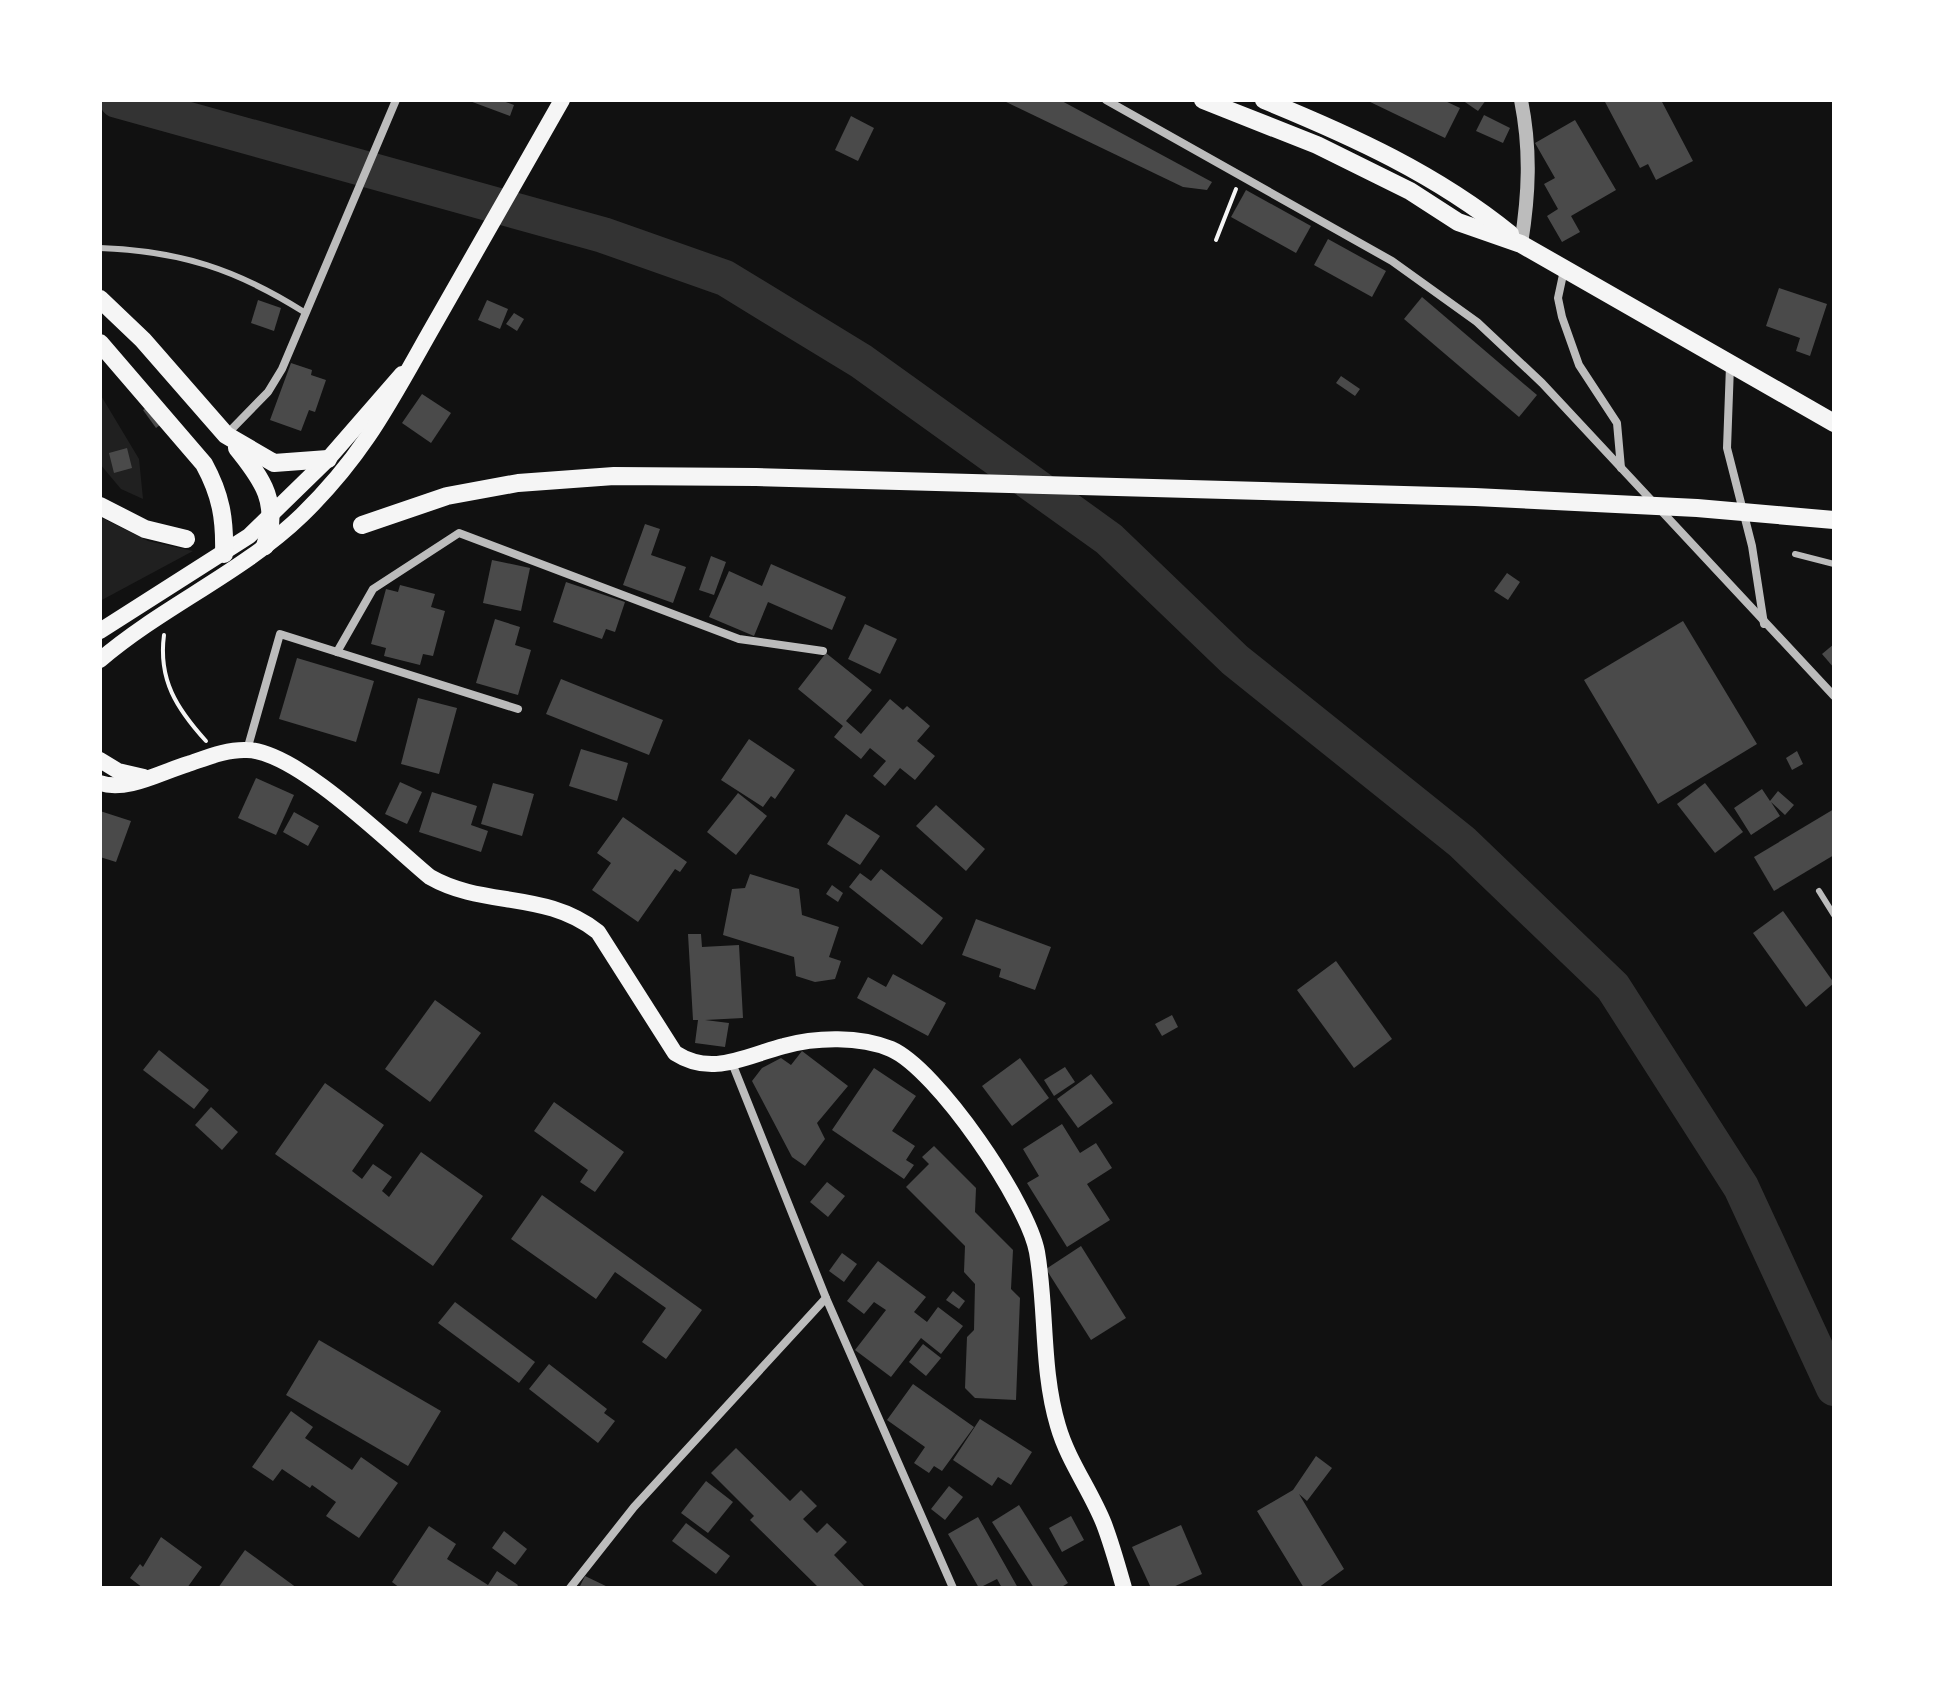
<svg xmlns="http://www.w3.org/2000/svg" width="1934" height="1688" font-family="Roboto,sans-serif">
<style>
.green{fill:#202020}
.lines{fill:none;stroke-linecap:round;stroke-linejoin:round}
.river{stroke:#333;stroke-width:36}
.building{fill:#4a4a4a}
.path{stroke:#f5f5f5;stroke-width:4}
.service{stroke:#bcbcbc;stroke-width:6}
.minor{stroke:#bcbcbc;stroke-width:8}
.tertiary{stroke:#bcbcbc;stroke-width:14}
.secondary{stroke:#f5f5f5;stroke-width:16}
.primary{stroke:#f5f5f5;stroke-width:18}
</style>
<rect width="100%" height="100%" fill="#111"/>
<g class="green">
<polygon points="100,394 139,459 143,499 121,489 100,464"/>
<polygon points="100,517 148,541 193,551 100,601"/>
</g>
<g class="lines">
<polyline class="river" points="117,100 603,235 725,278 861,361 1109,539 1235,660 1462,842 1613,987 1741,1187 1834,1388"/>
</g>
<g class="building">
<polygon points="467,100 500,100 514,105 510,116"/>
<polygon points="1002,100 1060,100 1212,182 1207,190 1183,187"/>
<polygon points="1366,100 1443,100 1460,108 1445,138"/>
<polygon points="1462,100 1486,100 1478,111"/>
<polygon points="1604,100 1661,100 1693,161 1656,180 1648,164 1640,168"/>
<polygon points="1484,115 1510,128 1503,143 1476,131"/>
<polygon points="851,116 874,128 858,161 835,150"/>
<polygon points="1575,120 1616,190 1571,216 1580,232 1562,242 1547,216 1558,209 1544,184 1555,178 1535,143"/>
<polygon points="1246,190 1311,226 1296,253 1231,217"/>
<polygon points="1328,239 1386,271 1372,297 1314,265"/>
<polygon points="1779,288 1827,304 1810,356 1796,351 1800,338 1766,326"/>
<polygon points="1422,297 1537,395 1519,417 1404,319"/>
<polygon points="258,300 281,308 274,331 251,323"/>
<polygon points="487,300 508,309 500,329 478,320"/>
<polygon points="514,313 524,319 517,331 506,324"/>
<polygon points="291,363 312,370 311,375 326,380 315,412 309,410 301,431 270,420"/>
<polygon points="1341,376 1360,389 1355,396 1336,383"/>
<polygon points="422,394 451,413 431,443 402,423"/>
<polygon points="150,405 164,422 156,428 143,410"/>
<polygon points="127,448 132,468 114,473 109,453"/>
<polygon points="645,524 660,529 651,555 686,567 673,603 623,585"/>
<polygon points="711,556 726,562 714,595 699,590"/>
<polygon points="492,560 530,568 521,611 483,603"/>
<polygon points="771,564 846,597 832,630 768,602 754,636 709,617 729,571 762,586"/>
<polygon points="1507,573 1520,582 1508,600 1494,591"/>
<polygon points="566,582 625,602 615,632 606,629 602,639 553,622"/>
<polygon points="400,585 435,594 431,607 445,611 433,656 423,654 420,665 384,656 386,648 371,644 386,589 398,592"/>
<polygon points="495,619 520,627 515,645 531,650 518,695 476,683"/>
<polygon points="1683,621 1757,744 1658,804 1584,680"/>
<polygon points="865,624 897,639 880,674 848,659"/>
<polygon points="1834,644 1834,668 1822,654"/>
<polygon points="826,653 872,690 846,721 861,734 890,699 903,710 907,706 930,726 917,741 935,756 915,780 900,768 885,786 873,776 886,761 870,748 861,759 834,737 843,726 798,689"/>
<polygon points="297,658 374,681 356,742 279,719"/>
<polygon points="561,679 663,720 649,755 546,714"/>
<polygon points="418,698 457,708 439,774 401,764"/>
<polygon points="749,739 795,770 775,799 771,796 763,807 721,780"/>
<polygon points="581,749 628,763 617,801 569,786"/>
<polygon points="1797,751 1803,764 1792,770 1786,758"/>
<polygon points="256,778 294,795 276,835 238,818"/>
<polygon points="400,782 422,792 407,824 385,814"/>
<polygon points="493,783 534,794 522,836 481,824"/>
<polygon points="1705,783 1743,832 1715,853 1677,804"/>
<polygon points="1762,789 1770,801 1778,791 1794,805 1785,815 1771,802 1780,816 1751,835 1734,808"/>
<polygon points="432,792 477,806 471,825 488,831 481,852 419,832"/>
<polygon points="738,793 767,816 736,855 707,832"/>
<polygon points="936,805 985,849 966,871 916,826"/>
<polygon points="1834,809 1834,855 1774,891 1754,857"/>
<polygon points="100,811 131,821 116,862 100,857"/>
<polygon points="294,812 319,826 308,846 283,832"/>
<polygon points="846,814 880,836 860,865 827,844"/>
<polygon points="623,817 687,862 680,872 675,869 638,922 592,890 611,863 597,853"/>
<polygon points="881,869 943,918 922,945 849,887 860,873 871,881"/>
<polygon points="750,874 799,889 802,915 839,927 829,957 841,961 835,979 815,982 796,976 794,957 723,935 732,889 745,888"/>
<polygon points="832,885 843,893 838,902 826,894"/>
<polygon points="1783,911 1834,983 1806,1007 1753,933"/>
<polygon points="976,919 1051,947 1035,990 999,977 1001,969 962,955"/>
<polygon points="688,934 701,934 702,947 739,945 743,1018 705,1020 729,1023 725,1047 695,1043 698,1020 693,1020"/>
<polygon points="1336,961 1392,1039 1354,1068 1297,990"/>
<polygon points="893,974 946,1003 928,1036 857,998 868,977 886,987"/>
<polygon points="435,1000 481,1033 430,1102 385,1069"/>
<polygon points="1172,1015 1178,1027 1162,1036 1155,1024"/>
<polygon points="159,1050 209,1090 194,1109 143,1070"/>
<polygon points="802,1051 848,1086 817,1123 825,1139 805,1166 792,1157 752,1081 762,1068 781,1058 791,1065"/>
<polygon points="1020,1058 1049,1098 1012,1126 982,1086"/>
<polygon points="1065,1067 1075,1082 1054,1096 1044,1080"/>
<polygon points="874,1068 916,1096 892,1131 915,1146 906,1160 914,1165 904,1179 832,1130"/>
<polygon points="1091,1074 1113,1103 1078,1128 1057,1099"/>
<polygon points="325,1083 384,1125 352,1171 362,1179 373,1164 392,1177 382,1191 389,1197 421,1152 483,1196 433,1266 275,1154"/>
<polygon points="554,1102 624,1152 595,1192 580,1182 588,1170 534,1131"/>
<polygon points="211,1107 238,1132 222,1150 195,1125"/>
<polygon points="1062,1124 1080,1153 1096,1143 1112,1168 1087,1184 1110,1220 1067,1247 1027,1183 1039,1176 1023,1149"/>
<polygon points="934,1146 976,1188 975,1212 1013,1250 1011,1289 1020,1298 1016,1400 975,1398 965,1388 967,1337 974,1330 975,1284 964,1272 965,1246 906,1187 929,1164 922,1157"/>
<polygon points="827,1182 845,1196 828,1217 810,1202"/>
<polygon points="542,1195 702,1310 666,1359 642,1342 666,1308 615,1272 596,1299 511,1239"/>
<polygon points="1081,1246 1126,1318 1091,1340 1046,1269"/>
<polygon points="842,1253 857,1264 844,1282 829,1271"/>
<polygon points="878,1261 926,1297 914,1312 927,1322 938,1307 963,1326 941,1354 921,1338 891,1377 855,1350 886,1310 874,1302 864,1314 847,1301"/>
<polygon points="953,1291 965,1301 959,1309 946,1300"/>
<polygon points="455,1302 535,1362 519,1383 438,1323"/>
<polygon points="319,1340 441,1411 408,1466 286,1395"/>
<polygon points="923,1344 941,1358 926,1376 909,1362"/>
<polygon points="549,1364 607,1409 604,1413 615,1421 598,1443 529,1389"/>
<polygon points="913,1384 974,1427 942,1471 934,1466 929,1473 914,1463 925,1447 887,1420"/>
<polygon points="291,1411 313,1427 305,1438 352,1470 361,1457 398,1483 359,1538 326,1516 336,1502 312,1485 310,1488 282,1469 273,1481 252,1467"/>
<polygon points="980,1419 1032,1452 1011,1485 998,1477 992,1486 953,1460"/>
<polygon points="736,1448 790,1501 801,1490 817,1506 803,1519 817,1533 827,1523 847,1542 834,1555 866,1588 819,1588 750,1520 754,1516 711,1473"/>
<polygon points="1316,1456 1332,1468 1307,1501 1299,1494 1344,1569 1318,1588 1304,1588 1257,1511 1293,1490"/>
<polygon points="706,1481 733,1502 708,1533 681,1513"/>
<polygon points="949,1486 963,1497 945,1520 931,1509"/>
<polygon points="1019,1505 1068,1583 1060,1588 1034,1588 992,1522"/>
<polygon points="1071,1516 1084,1540 1062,1552 1049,1528"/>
<polygon points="978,1517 1018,1588 1002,1588 997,1579 979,1588 948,1534"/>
<polygon points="686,1523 730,1556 716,1574 672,1541"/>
<polygon points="1181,1525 1202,1574 1171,1588 1151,1588 1132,1547"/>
<polygon points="429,1526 456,1544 447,1559 488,1585 497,1571 518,1585 516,1588 400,1588 392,1582"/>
<polygon points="504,1531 527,1549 515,1565 492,1548"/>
<polygon points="161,1537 202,1567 187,1588 143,1588 130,1578 140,1564 143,1567"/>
<polygon points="245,1550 297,1588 218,1588"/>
<polygon points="585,1576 610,1588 579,1588"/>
</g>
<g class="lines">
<g class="path">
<polyline points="1216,240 1236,189"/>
<path d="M164,635c-6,45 13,74 42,106"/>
</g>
<g class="service">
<path d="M100,248c80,3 136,21 204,64"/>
<polyline points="1795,554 1834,564"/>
<polyline points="1819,891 1834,915"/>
</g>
<g class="minor">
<polyline points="1106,100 1392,261 1477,322 1542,383 1834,696"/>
<polyline points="1564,270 1558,298 1562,317 1579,365 1617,423 1621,468"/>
<polyline points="1730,366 1727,448 1752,546 1764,624"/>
<polyline points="226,435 268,392 282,369 396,100"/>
<polyline points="337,652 373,589 459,533 739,639 823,651"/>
<polyline points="247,750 280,634 518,709"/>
<polyline points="826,1298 953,1588"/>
<polyline points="570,1588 634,1507 826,1298 732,1063"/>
</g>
<path class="tertiary" d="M1521,100c10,50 8,94 0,144"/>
<g class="secondary">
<polyline points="100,631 249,536 328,459 402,374"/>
<path d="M100,660c63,-54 142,-87 202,-145 66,-64 92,-121 137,-199 41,-72 82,-144 123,-216"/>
<polyline points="100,760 118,771 144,777"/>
<path d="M100,783c27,9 61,-11 88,-19 18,-6 39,-15 59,-14 50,1 143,94 183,127 54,31 115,13 168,55l77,121c37,24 70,3 109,-7 32,-9 76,-10 107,3 46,20 137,154 146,203 10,58 4,117 21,174 10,35 33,65 46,98 8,21 14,43 20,64"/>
</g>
<g class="primary">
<polyline points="1203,100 1317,145 1410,191 1458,222 1521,244 1834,423"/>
<path d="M1264,100c88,36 172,74 246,134"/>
<polyline points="100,299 143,340 226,435 274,463 328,459"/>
<path d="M100,343l104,121c17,31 21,55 20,90"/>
<path d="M237,448c26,32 43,56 28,98"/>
<polyline points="100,506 145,529 186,539"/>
<polyline points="362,525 447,496 518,483 614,476 756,477 1475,497 1697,508 1834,520"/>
</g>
</g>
<rect width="1934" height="1688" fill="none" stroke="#ffffff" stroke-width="204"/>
</svg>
